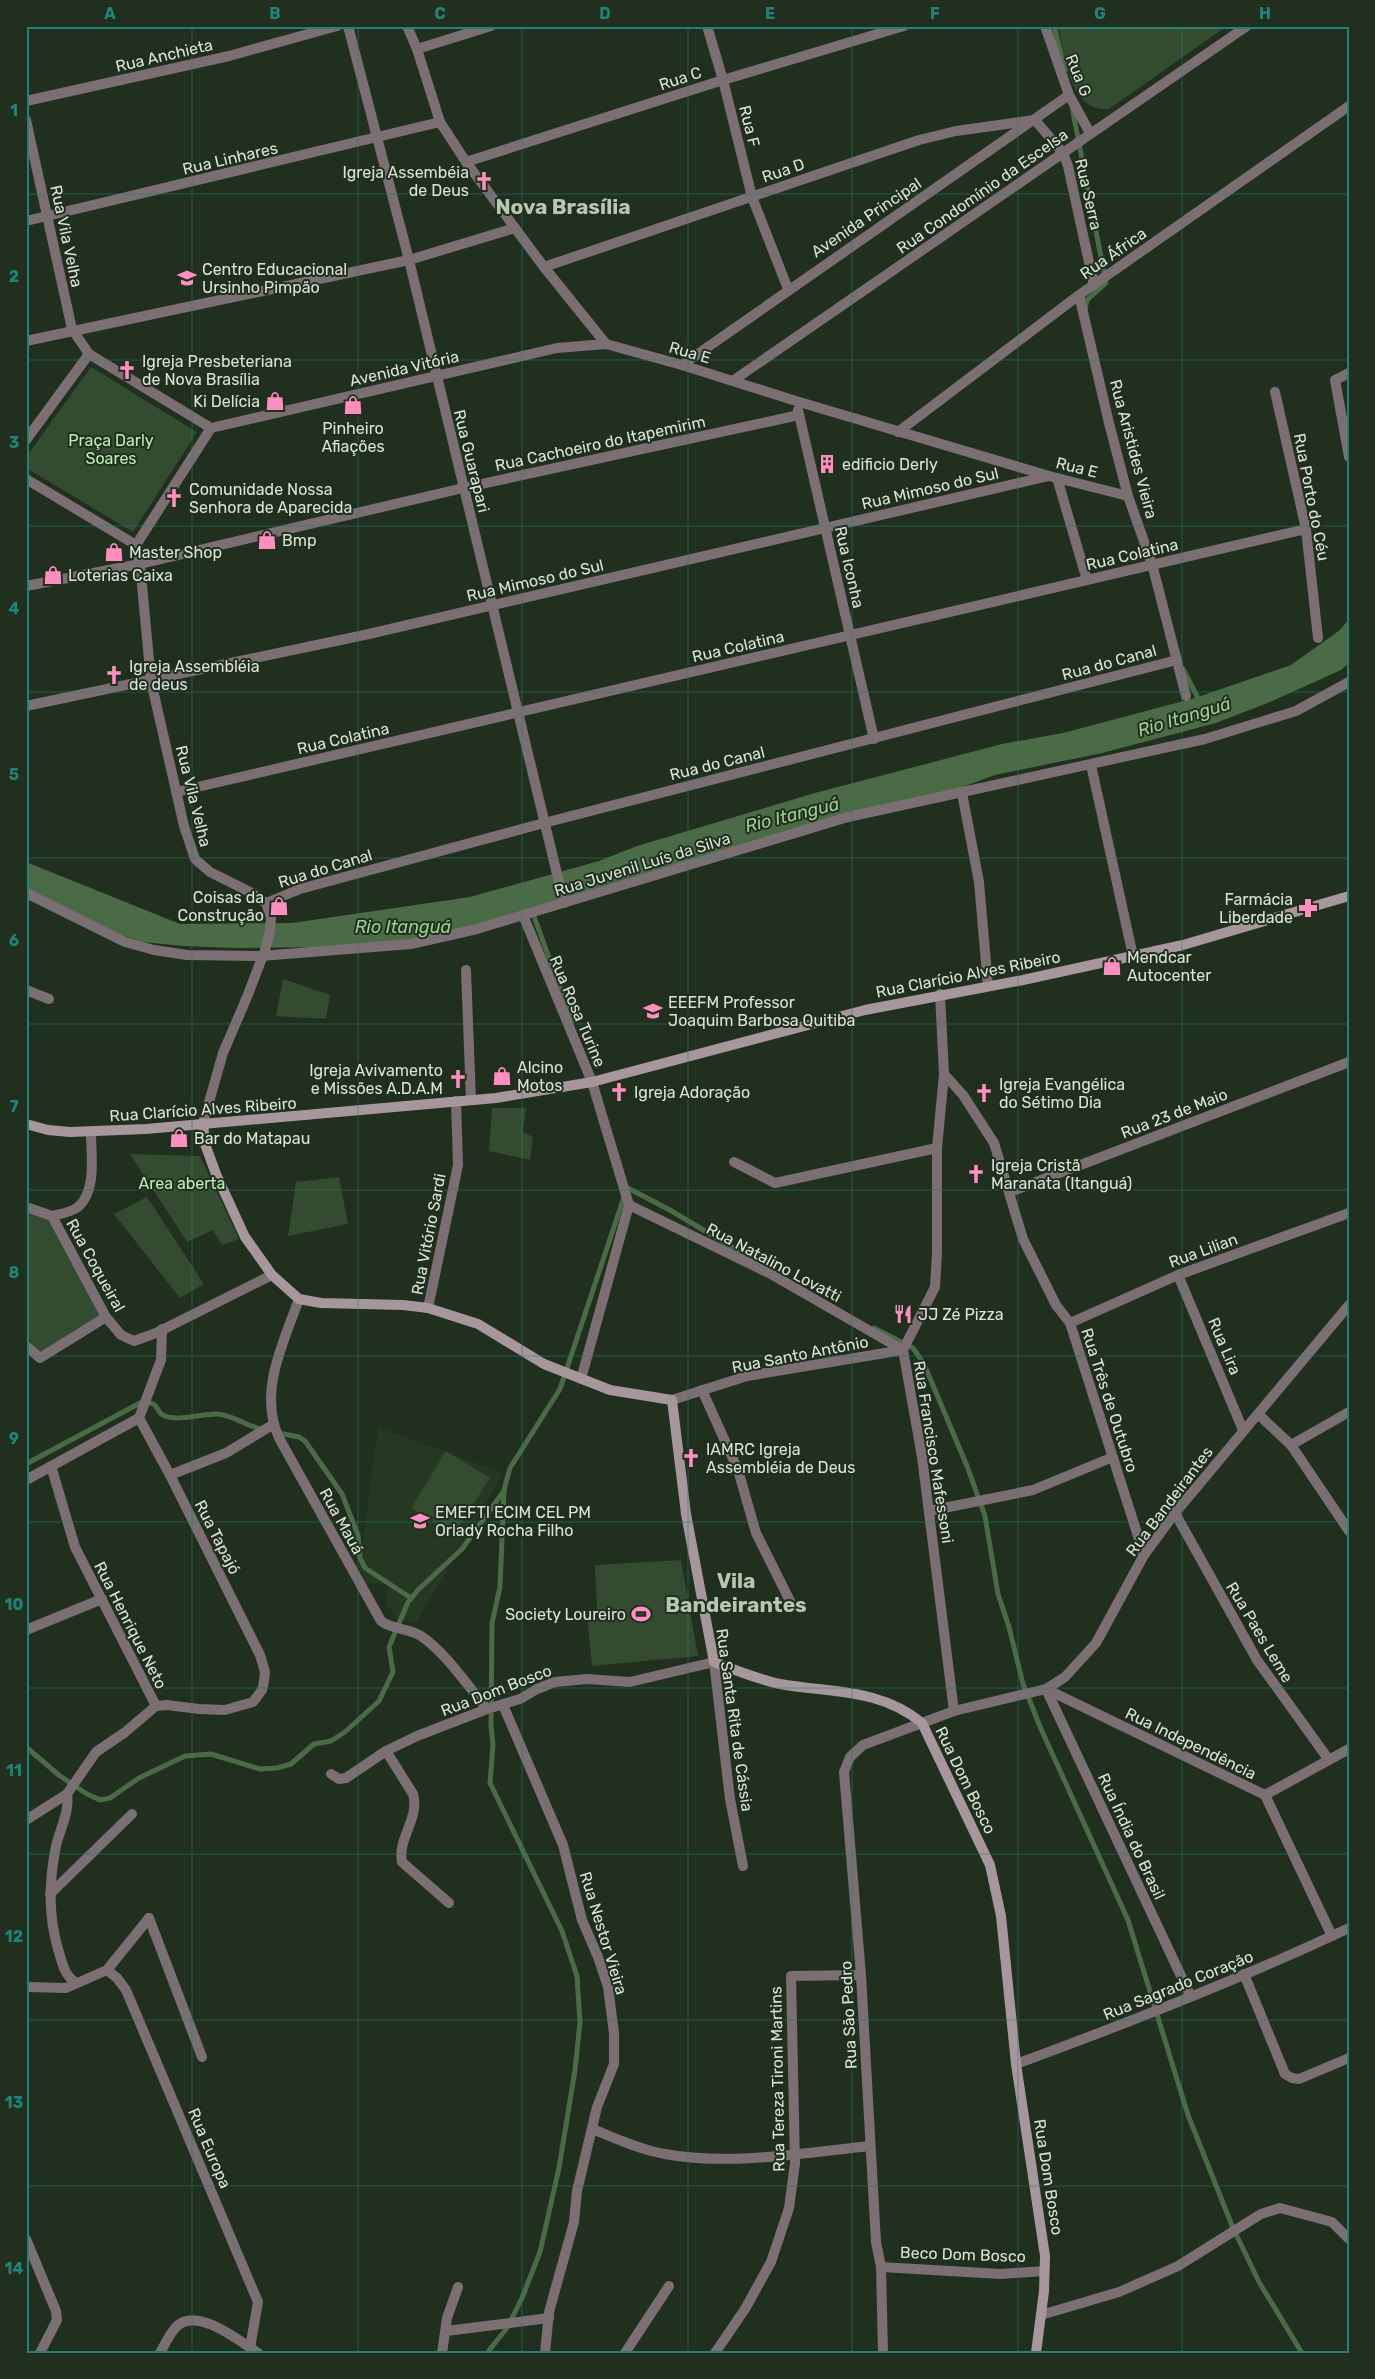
<svg xmlns="http://www.w3.org/2000/svg" width="1375" height="2379" font-family="Rubik,sans-serif">
<style>
.built{fill:#253822}
.green{fill:#334b2e}
.water{fill:#4a6b45}
.lines{fill:none;stroke-linecap:round;stroke-linejoin:round}
.stream{stroke:#4a6b45;stroke-width:5}
.street{stroke:#7b6f73;stroke-width:10}
.secondary{stroke:#a8969d;stroke-width:10}
.grid{fill:none;stroke:#238179;stroke-width:1;stroke-opacity:0.55}
.labels{text-anchor:middle;stroke-width:4;stroke-linejoin:round;paint-order:stroke}
.street-label{font-size:16px;fill:#dae3d8;stroke:#202f1e}
.poi-label{font-size:16px;fill:#dae3d8;stroke:#202f1e;text-anchor:start}
.park-label{font-size:16px;fill:#baf0b1;stroke:#202f1e}
.water-label{font-size:18px;font-style:italic;fill:#9bcf92;stroke:#202f1e}
.district-label{font-size:21px;font-weight:bold;fill:#b6c8b2;stroke:#202f1e}
.neatline{fill:none;stroke:#238179;stroke-width:2}
.grid-label{font-size:16px;text-anchor:middle;font-weight:bold;fill:#238179}
</style>
<rect width="100%" height="100%" fill="#202f1e"/>
<polygon class="built" points="378,1427 503,1473 416,1623 399,1621 386,1604 388,1585 366,1583 359,1569"/>
<g class="green">
<path d="M1058,26h169l-118,83c-40,4 -44,-54 -51,-83z"/>
<polygon points="91,367 197,432 133,532 26,468 26,457"/>
<polygon points="283,979 330,995 326,1019 276,1016"/>
<polygon points="492,1108 526,1108 523,1132 533,1137 530,1160 489,1151"/>
<polygon points="130,1154 200,1156 239,1239 222,1245 213,1230 187,1242"/>
<polygon points="339,1177 348,1224 288,1236 296,1182"/>
<polygon points="147,1197 204,1284 180,1298 114,1214"/>
<polygon points="26,1213 50,1219 102,1316 40,1353 26,1338"/>
<polygon points="446,1451 490,1478 454,1534 411,1508"/>
<polygon points="681,1560 698,1656 592,1666 587,1616 597,1611 595,1565"/>
</g>
<polygon class="water" points="1349,619 1349,663 1341,670 1270,702 1216,723 1102,753 995,775 949,792 729,849 605,885 521,915 427,940 346,947 235,948 183,946 143,942 124,936 26,894 26,862 180,924 292,923 470,897 599,861 637,846 815,793 1002,744 1063,733 1195,698 1291,665 1340,630"/>
<g class="lines">
<g class="stream">
<polyline points="1054,26 1065,70"/>
<polyline points="1072,107 1106,283 1087,300 1085,309"/>
<polyline points="1183,669 1200,702"/>
<polyline points="532,911 572,1021"/>
<polyline points="624,1186 670,1210 755,1261"/>
<polyline points="874,1328 913,1348 924,1364 967,1466 985,1516 998,1594 1009,1627 1023,1684 1041,1729 1128,1920 1188,2115 1233,2228 1259,2282 1302,2353"/>
<polyline points="278,1433 299,1437 305,1441 342,1494 358,1535 360,1558 365,1568 411,1598"/>
<path d="M26,1464l114,-61c23,-3 13,11 28,14 16,4 34,-4 50,-3 15,1 29,13 44,15"/>
<polyline points="26,1747 60,1776 87,1794 100,1800 110,1798 139,1778 185,1756 211,1754 260,1769 277,1768 291,1764 314,1744 331,1741 345,1732 379,1701 393,1672 389,1647 408,1602 418,1590 462,1549 504,1491"/>
<polyline points="487,2353 507,2328 522,2298 540,2252 559,2168 575,2070 580,2022 577,1976 562,1931 490,1783 493,1745 491,1725 492,1623 500,1587 504,1490 510,1468 560,1389 624,1197"/>
</g>
<g class="street">
<polyline points="348,26 409,260 564,903"/>
<polyline points="407,26 417,49 440,122 466,162 544,267 606,344 682,365 796,401 1049,476 1128,496"/>
<polyline points="707,26 723,80 752,197 788,289"/>
<polyline points="1045,26 1069,95 1090,133"/>
<polyline points="417,49 491,26"/>
<polyline points="26,101 229,56 337,26"/>
<polyline points="26,120 72,329 89,354 211,428 136,545 26,479"/>
<polyline points="466,162 723,80 904,26"/>
<polyline points="26,221 440,122"/>
<polyline points="544,267 919,140 956,131 1035,120 1063,153 1068,166 1094,285"/>
<polyline points="1079,295 1109,423 1128,496 1152,564 1186,696"/>
<polyline points="26,341 409,260 515,228"/>
<polyline points="682,365 1069,95"/>
<polyline points="1349,373 1335,380 1349,457"/>
<polyline points="734,380 1247,26"/>
<polyline points="1275,392 1306,529 1318,638"/>
<polyline points="798,410 874,739"/>
<polyline points="211,428 557,348 606,344"/>
<polyline points="898,432 1079,295 1349,106"/>
<polyline points="26,440 89,354"/>
<polyline points="1057,478 1087,580"/>
<polyline points="136,545 140,564 151,681 184,826 195,859 210,872 250,892 266,903 271,917 270,931 265,950 247,997 223,1053 203,1123"/>
<polyline points="26,586 140,564 463,488 799,415"/>
<polyline points="26,706 369,634 1049,476"/>
<polyline points="1091,765 1133,956"/>
<polyline points="176,792 1306,529"/>
<polyline points="962,793 979,882 988,986"/>
<polyline points="26,893 125,942 154,950 187,955 261,956 411,944 477,929 848,817 1205,739 1296,711 1349,682"/>
<polyline points="266,903 300,889 544,823 1177,660"/>
<polyline points="523,915 592,1082 629,1205 581,1379"/>
<polyline points="466,970 471,1100"/>
<polyline points="26,990 49,999"/>
<polyline points="940,994 944,1074 937,1148 937,1253 935,1287 903,1350 922,1457 954,1711"/>
<polyline points="944,1074 963,1095 994,1143 1023,1239 1056,1305 1070,1323 1144,1555"/>
<polyline points="734,1162 775,1183 937,1148"/>
<polyline points="1010,1192 1349,1062"/>
<polyline points="629,1205 769,1273 903,1350"/>
<polyline points="26,1207 52,1216 106,1317 121,1335 134,1341 156,1333 272,1275"/>
<path d="M52,1216c8,-2 20,-4 26,-9 19,-16 13,-52 13,-74"/>
<polyline points="1178,1275 1243,1430"/>
<path d="M299,1299c-16,45 -41,93 -20,139l102,183c12,9 28,7 40,15 26,18 46,49 66,73"/>
<polyline points="428,1308 458,1165 456,1101"/>
<polyline points="1070,1323 1178,1275 1349,1213"/>
<polyline points="26,1346 40,1358 106,1317"/>
<polyline points="702,1390 738,1470 756,1533 790,1601"/>
<polyline points="672,1400 747,1376 903,1350"/>
<polyline points="1259,1415 1291,1445 1349,1531"/>
<polyline points="139,1418 161,1360 162,1329"/>
<polyline points="1291,1445 1349,1412"/>
<polyline points="51,1466 75,1547 156,1706"/>
<polyline points="170,1475 226,1453 274,1424"/>
<polyline points="26,1480 139,1418"/>
<polyline points="929,1511 1033,1490 1113,1457"/>
<polyline points="1175,1513 1257,1660 1329,1760"/>
<polyline points="26,1630 102,1599"/>
<polyline points="1046,1689 1190,1995"/>
<polyline points="1046,1689 1265,1795"/>
<polyline points="503,1705 563,1845 582,1920 598,1957 608,1987 614,2033 614,2064 597,2107 577,2191 574,2222 549,2312 545,2353"/>
<path d="M386,1751l27,43c7,24 -16,45 -11,68l47,41"/>
<polyline points="331,1774 339,1779 346,1778 386,1751 417,1736 487,1709 520,1699 537,1689 555,1682 587,1679 630,1682 714,1662 730,1799 743,1866"/>
<path d="M67,1794c3,17 -7,35 -11,52 -7,34 -8,69 2,103 4,13 6,26 17,33"/>
<polyline points="1265,1795 1332,1936"/>
<polyline points="1265,1795 1349,1749"/>
<polyline points="26,1820 67,1794 96,1752 124,1733 156,1706 167,1705 199,1709 225,1710 253,1702 262,1690 264,1681 265,1672 260,1655 170,1475 139,1418"/>
<polyline points="50,1894 132,1814"/>
<polyline points="149,1918 202,2057"/>
<polyline points="107,1970 117,1978 126,1990 258,2302 250,2348"/>
<polyline points="1244,1974 1285,2074 1292,2078 1299,2079 1349,2058"/>
<polyline points="26,1987 66,1988 107,1970 149,1918"/>
<path d="M1016,2064c112,-41 225,-85 333,-136"/>
<path d="M592,2129c24,9 48,21 73,25 65,12 139,-1 205,-8"/>
<polyline points="26,2239 56,2311 57,2320 40,2353"/>
<polyline points="881,2267 1001,2274 1044,2271"/>
<polyline points="1041,2315 1119,2292 1178,2266 1261,2214 1280,2208 1332,2222 1349,2239"/>
<polyline points="446,2331 549,2318"/>
<path d="M160,2353c5,-9 10,-20 17,-27 21,-19 62,15 81,27"/>
<polyline points="442,2353 447,2318 458,2287"/>
<polyline points="625,2353 669,2286"/>
<polyline points="715,2353 745,2309 771,2262 789,2208 795,2163 791,1976 861,1975"/>
<polyline points="883,2353 881,2267 876,2242 861,1975 844,1772 850,1757 863,1745 954,1711 1046,1689 1065,1677 1096,1643 1144,1555 1175,1513 1349,1305"/>
</g>
<g class="secondary">
<path d="M203,1123l2,21 11,30 29,63 27,38 27,24 22,4 82,2 25,3 50,16 66,40 66,26 62,10 14,114 28,148c21,8 43,17 66,22 51,9 100,4 142,39l68,142 11,51 15,148 29,192 -1,35 -8,62"/>
<polyline points="26,1124 48,1130 70,1132 146,1129 496,1098 592,1082 865,1010 1023,980 1183,945 1349,896"/>
</g>
</g>
<path class="grid" d="M192,26v2327M358,26v2327M522,26v2327M688,26v2327M852,26v2327M1018,26v2327M1182,26v2327M26,194h1323M26,360h1323M26,526h1323M26,692h1323M26,858h1323M26,1024h1323M26,1190h1323M26,1356h1323M26,1522h1323M26,1688h1323M26,1854h1323M26,2020h1323M26,2186h1323"/>
<defs>
<g id="church-bare" transform="scale(1.5)"><path d="M-1.2-6h2.4v3.5h3.3v2.4h-3.3V6h-2.4V-.1h-3.3v-2.4h3.3Z" fill="#fd8ec0" stroke="#202f1e" stroke-width="2.5" paint-order="stroke"/></g>
<g id="school-bare" transform="scale(1.5)"><path d="M0-5L7-2L0 1L-7-2ZM-4 1L0 2.5L4 1V4Q0 6-4 4Z" fill="#fd8ec0" stroke="#202f1e" stroke-width="2.5" paint-order="stroke"/></g>
<g id="shop-bare" transform="scale(1.5)"><path d="M-5-2.5h2.3a2.7 3.5 0 0 1 5.4 0H5L5.5 6h-11ZM-1.5-2.5h3a1.5 2.3 0 0 0-3 0Z" fill="#fd8ec0" stroke="#202f1e" stroke-width="2.5" paint-order="stroke"/></g>
<g id="building-bare" transform="scale(1.5)"><path d="M-4-6H4V6H1V3H-1V6H-4ZM-2.5-4.3h1.7v1.8h-1.7ZM.8-4.3h1.7v1.8H.8ZM-2.5-1h1.7V.8h-1.7ZM.8-1h1.7V.8H.8Z" fill="#fd8ec0" stroke="#202f1e" stroke-width="2.5" paint-order="stroke"/></g>
<g id="pharmacy-bare" transform="scale(1.5)"><path d="M-2-6h4v4h4v4h-4v4h-4v-4h-4v-4h4Z" fill="#fd8ec0" stroke="#202f1e" stroke-width="2.5" paint-order="stroke"/></g>
<g id="restaurant-bare" transform="scale(1.5)"><path d="M-5-6h1v4h1v-4h1v4h1v-4h1v5L-1.5 .5V6h-2V.5L-5-1ZM5-6V6H3V1.5H1.5Q1.5-4 5-6Z" fill="#fd8ec0" stroke="#202f1e" stroke-width="2.5" paint-order="stroke"/></g>
<g id="stadium-bare" transform="scale(1.5)"><path d="M0-5a6.5 5 0 1 0 0 10a6.5 5 0 1 0 0-10ZM-3.5-1.8h7v3.6h-7Z" fill="#fd8ec0" stroke="#202f1e" stroke-width="2.5" paint-order="stroke"/></g>
</defs>
<g fill-rule="evenodd">
<use href="#church-bare" x="484" y="181"/>
<use href="#school-bare" x="187" y="278"/>
<use href="#church-bare" x="127" y="370"/>
<use href="#shop-bare" x="275" y="401"/>
<use href="#shop-bare" x="353" y="405"/>
<use href="#building-bare" x="827" y="464"/>
<use href="#church-bare" x="174" y="498"/>
<use href="#shop-bare" x="267" y="540"/>
<use href="#shop-bare" x="114" y="552"/>
<use href="#shop-bare" x="53" y="575"/>
<use href="#church-bare" x="114" y="675"/>
<use href="#shop-bare" x="279" y="906"/>
<use href="#pharmacy-bare" x="1308" y="908"/>
<use href="#shop-bare" x="1112" y="966"/>
<use href="#school-bare" x="653" y="1011"/>
<use href="#shop-bare" x="502" y="1076"/>
<use href="#church-bare" x="458" y="1079"/>
<use href="#church-bare" x="619" y="1092"/>
<use href="#church-bare" x="984" y="1093"/>
<use href="#shop-bare" x="179" y="1138"/>
<use href="#church-bare" x="976" y="1174"/>
<use href="#restaurant-bare" x="903" y="1314"/>
<use href="#church-bare" x="691" y="1458"/>
<use href="#school-bare" x="420" y="1521"/>
<use href="#stadium-bare" x="641" y="1614"/>
</g>
<g class="labels">
<g class="street-label">
<text transform="translate(164 55) rotate(-13)" y="6">Rua Anchieta</text>
<text transform="translate(1079 75) rotate(68)" y="6">Rua G</text>
<text transform="translate(680 78) rotate(-18)" y="6">Rua C</text>
<text transform="translate(750 126) rotate(76)" y="6">Rua F</text>
<text transform="translate(230 158) rotate(-13)" y="6">Rua Linhares</text>
<text transform="translate(783 170) rotate(-19)" y="6">Rua D</text>
<text transform="translate(982 191) rotate(-35)" y="6">Rua Condomínio da Escelsa</text>
<text transform="translate(1089 194) rotate(77)" y="6">Rua Serra</text>
<text transform="translate(866 217) rotate(-34)" y="6">Avenida Principal</text>
<text transform="translate(67 236) rotate(78)" y="6">Rua Vila Velha</text>
<text transform="translate(1113 253) rotate(-35)" y="6">Rua África</text>
<text transform="translate(690 352) rotate(16)" y="6">Rua E</text>
<text transform="translate(404 368) rotate(-13)" y="6">Avenida Vitória</text>
<text transform="translate(600 443) rotate(-12)" y="6">Rua Cachoeiro do Itapemirim</text>
<text transform="translate(1134 449) rotate(75)" y="6">Rua Aristides Vieira</text>
<text transform="translate(472 461) rotate(76)" y="6">Rua Guarapari</text>
<text transform="translate(1077 467) rotate(14)" y="6">Rua E</text>
<text transform="translate(930 488) rotate(-13)" y="6">Rua Mimoso do Sul</text>
<text transform="translate(1312 497) rotate(79)" y="6">Rua Porto do Céu</text>
<text transform="translate(1132 554) rotate(-13)" y="6">Rua Colatina</text>
<text transform="translate(850 567) rotate(77)" y="6">Rua Iconha</text>
<text transform="translate(535 580) rotate(-13)" y="6">Rua Mimoso do Sul</text>
<text transform="translate(738 646) rotate(-13)" y="6">Rua Colatina</text>
<text transform="translate(1109 662) rotate(-15)" y="6">Rua do Canal</text>
<text transform="translate(343 738) rotate(-13)" y="6">Rua Colatina</text>
<text transform="translate(717 763) rotate(-14)" y="6">Rua do Canal</text>
<text transform="translate(194 796) rotate(76)" y="6">Rua Vila Velha</text>
<text transform="translate(642 864) rotate(-17)" y="6">Rua Juvenil Luís da Silva</text>
<text transform="translate(325 868) rotate(-17)" y="6">Rua do Canal</text>
<text transform="translate(968 974) rotate(-11)" y="6">Rua Clarício Alves Ribeiro</text>
<text transform="translate(578 1011) rotate(67)" y="6">Rua Rosa Turine</text>
<text transform="translate(203 1109) rotate(-4)" y="6">Rua Clarício Alves Ribeiro</text>
<text transform="translate(1174 1113) rotate(-21)" y="6">Rua 23 de Maio</text>
<text transform="translate(428 1234) rotate(-79)" y="6">Rua Vitório Sardi</text>
<text transform="translate(1203 1250) rotate(-20)" y="6">Rua Lilian</text>
<text transform="translate(774 1262) rotate(28)" y="6">Rua Natalino Lovatti</text>
<text transform="translate(96 1265) rotate(61)" y="6">Rua Coqueiral</text>
<text transform="translate(1225 1346) rotate(67)" y="6">Rua Lira</text>
<text transform="translate(800 1354) rotate(-11)" y="6">Rua Santo Antônio</text>
<text transform="translate(1110 1400) rotate(72)" y="6">Rua Três de Outubro</text>
<text transform="translate(934 1452) rotate(81)" y="6">Rua Francisco Mafessoni</text>
<text transform="translate(1169 1501) rotate(-53)" y="6">Rua Bandeirantes</text>
<text transform="translate(342 1521) rotate(61)" y="6">Rua Mauá</text>
<text transform="translate(218 1537) rotate(63)" y="6">Rua Tapajó</text>
<text transform="translate(131 1625) rotate(63)" y="6">Rua Henrique Neto</text>
<text transform="translate(1260 1632) rotate(59)" y="6">Rua Paes Leme</text>
<text transform="translate(496 1690) rotate(-21)" y="6">Rua Dom Bosco</text>
<text transform="translate(735 1720) rotate(82)" y="6">Rua Santa Rita de Cássia</text>
<text transform="translate(1191 1743) rotate(26)" y="6">Rua Independência</text>
<text transform="translate(966 1780) rotate(64)" y="6">Rua Dom Bosco</text>
<text transform="translate(1132 1836) rotate(65)" y="6">Rua Índia do Brasil</text>
<text transform="translate(604 1933) rotate(73)" y="6">Rua Nestor Vieira</text>
<text transform="translate(1178 1985) rotate(-22)" y="6">Rua Sagrado Coração</text>
<text transform="translate(848 2015) rotate(-93)" y="6">Rua São Pedro</text>
<text transform="translate(777 2079) rotate(-91)" y="6">Rua Tereza Tironi Martins</text>
<text transform="translate(210 2148) rotate(67)" y="6">Rua Europa</text>
<text transform="translate(1049 2177) rotate(81)" y="6">Rua Dom Bosco</text>
<text transform="translate(963 2254) rotate(2)" y="6">Beco Dom Bosco</text>
</g>
<g class="poi-label">
<text x="469" y="178" text-anchor="end">Igreja Assembéia<tspan x="469" dy="18">de Deus</tspan></text>
<text x="202" y="275">Centro Educacional<tspan x="202" dy="18">Ursinho Pimpão</tspan></text>
<text x="142" y="367">Igreja Presbeteriana<tspan x="142" dy="18">de Nova Brasília</tspan></text>
<text x="260" y="407" text-anchor="end">Ki Delícia</text>
<text x="353" y="434" text-anchor="middle">Pinheiro<tspan x="353" dy="18">Afiações</tspan></text>
<text x="842" y="470">edificio Derly</text>
<text x="189" y="495">Comunidade Nossa<tspan x="189" dy="18">Senhora de Aparecida</tspan></text>
<text x="282" y="546">Bmp</text>
<text x="129" y="558">Master Shop</text>
<text x="68" y="581">Loterias Caixa</text>
<text x="129" y="672">Igreja Assembléia<tspan x="129" dy="18">de deus</tspan></text>
<text x="264" y="903" text-anchor="end">Coisas da<tspan x="264" dy="18">Construção</tspan></text>
<text x="1293" y="905" text-anchor="end">Farmácia<tspan x="1293" dy="18">Liberdade</tspan></text>
<text x="1127" y="963">Mendcar<tspan x="1127" dy="18">Autocenter</tspan></text>
<text x="668" y="1008">EEEFM Professor<tspan x="668" dy="18">Joaquim Barbosa Quitiba</tspan></text>
<text x="517" y="1073">Alcino<tspan x="517" dy="18">Motos</tspan></text>
<text x="443" y="1076" text-anchor="end">Igreja Avivamento<tspan x="443" dy="18">e Missões A.D.A.M</tspan></text>
<text x="999" y="1090">Igreja Evangélica<tspan x="999" dy="18">do Sétimo Dia</tspan></text>
<text x="634" y="1098">Igreja Adoração</text>
<text x="194" y="1144">Bar do Matapau</text>
<text x="991" y="1171">Igreja Cristã<tspan x="991" dy="18">Maranata (Itanguá)</tspan></text>
<text x="918" y="1320">JJ Zé Pizza</text>
<text x="706" y="1455">IAMRC Igreja<tspan x="706" dy="18">Assembléia de Deus</tspan></text>
<text x="435" y="1518">EMEFTI ECIM CEL PM<tspan x="435" dy="18">Orlady Rocha Filho</tspan></text>
<text x="626" y="1620" text-anchor="end">Society Loureiro</text>
</g>
<g class="park-label">
<text x="111" y="446">Praça Darly<tspan x="111" dy="18">Soares</tspan></text>
<text x="182" y="1189">Area aberta</text>
</g>
<g class="water-label">
<text transform="translate(1184 717) rotate(-17)" y="6">Rio Itanguá</text>
<text transform="translate(792 815) rotate(-14)" y="6">Rio Itanguá</text>
<text x="403" y="933">Rio Itanguá</text>
</g>
<g class="district-label">
<text x="563" y="214">Nova Brasília</text>
<text x="736" y="1588">Vila<tspan x="736" dy="24">Bandeirantes</tspan></text>
</g>
</g>
<rect width="1375" height="2379" fill="none" stroke="#202f1e" stroke-width="55"/>
<rect x="28" y="28" width="1320" height="2324" class="neatline"/>
<g class="grid-label">
<text x="110" y="19">A</text>
<text x="275" y="19">B</text>
<text x="440" y="19">C</text>
<text x="605" y="19">D</text>
<text x="770" y="19">E</text>
<text x="935" y="19">F</text>
<text x="1100" y="19">G</text>
<text x="1265" y="19">H</text>
<text x="14" y="116">1</text>
<text x="14" y="282">2</text>
<text x="14" y="448">3</text>
<text x="14" y="614">4</text>
<text x="14" y="780">5</text>
<text x="14" y="946">6</text>
<text x="14" y="1112">7</text>
<text x="14" y="1278">8</text>
<text x="14" y="1444">9</text>
<text x="14" y="1610">10</text>
<text x="14" y="1776">11</text>
<text x="14" y="1942">12</text>
<text x="14" y="2108">13</text>
<text x="14" y="2274">14</text>
</g>
</svg>
